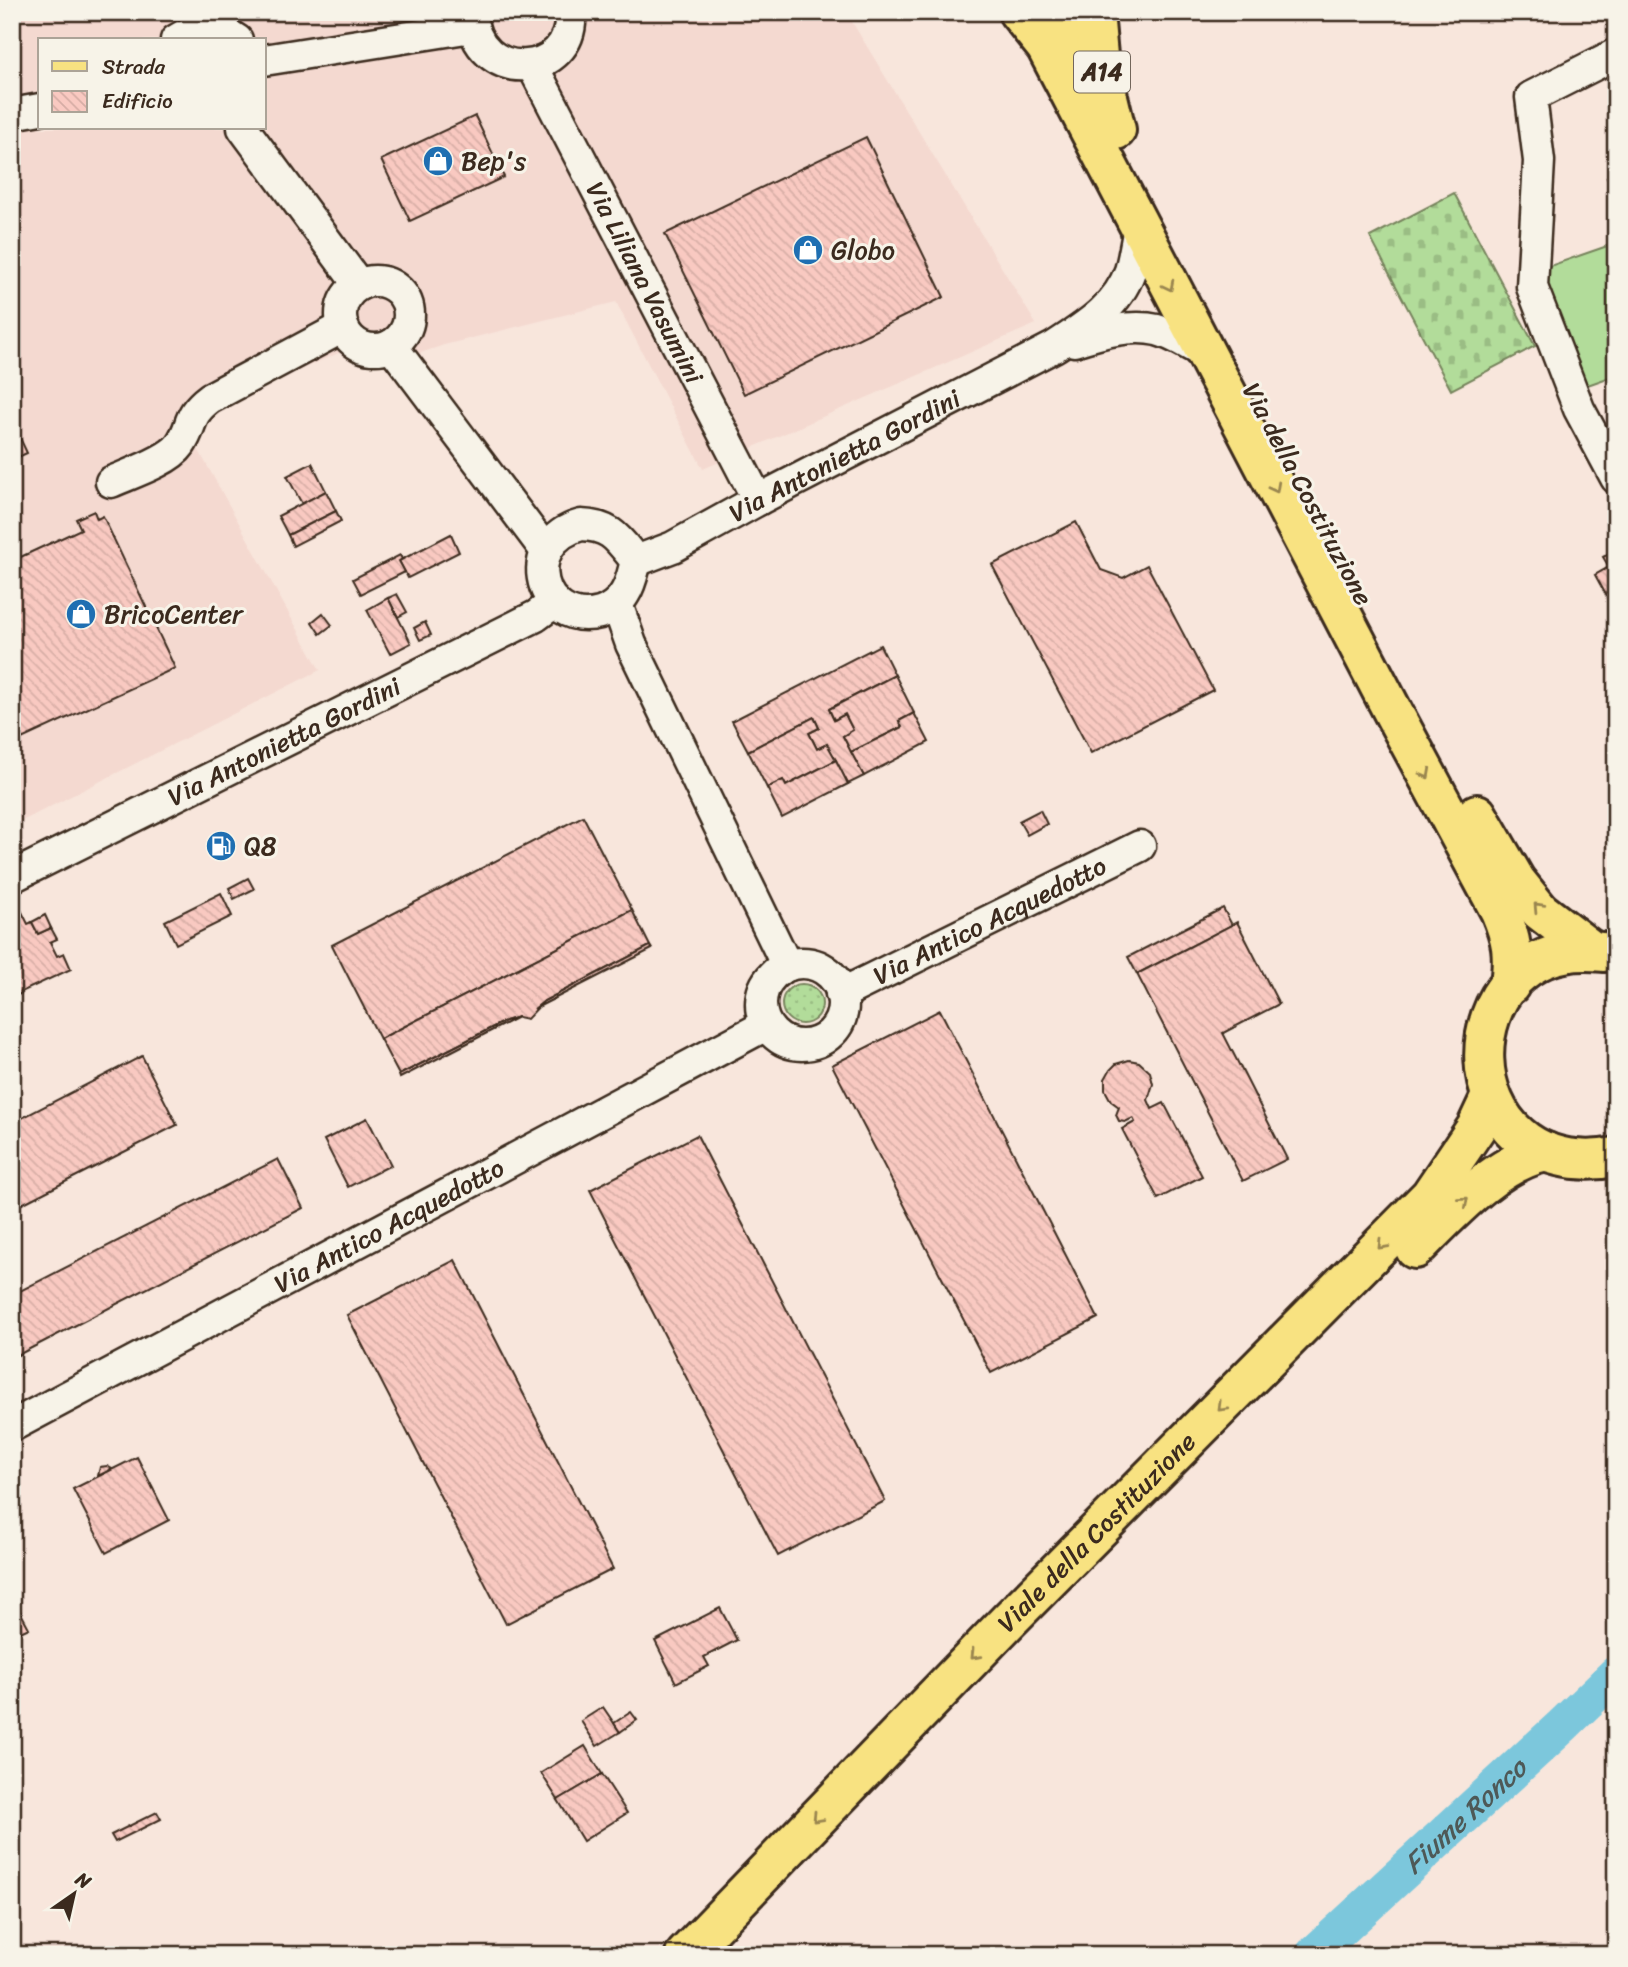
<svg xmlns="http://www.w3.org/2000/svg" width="1628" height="1967" font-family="Sriracha,sans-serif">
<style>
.built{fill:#f4d9d0;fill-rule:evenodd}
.grass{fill:url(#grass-dots);stroke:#76835c;stroke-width:2}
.cemetery{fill:url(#cemetery-stones);stroke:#76835c;stroke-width:2}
.pitch{fill:#b2dc9a;stroke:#76835c;stroke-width:2}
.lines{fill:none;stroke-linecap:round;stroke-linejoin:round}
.river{stroke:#7cc7dc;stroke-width:37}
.building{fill:url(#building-back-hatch);stroke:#3b2a1e;stroke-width:2}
.minor-casing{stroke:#3b2a1e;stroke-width:35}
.major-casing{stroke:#3b2a1e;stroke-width:44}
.highway-casing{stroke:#3b2a1e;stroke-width:44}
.minor{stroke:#f7f3e8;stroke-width:30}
.major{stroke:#f8e281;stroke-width:38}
.highway{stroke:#f8e281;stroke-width:38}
.oneway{stroke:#9a8650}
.labels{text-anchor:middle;stroke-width:6;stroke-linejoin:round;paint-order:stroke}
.shield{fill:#f7f3e8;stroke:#73665b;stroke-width:2}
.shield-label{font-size:24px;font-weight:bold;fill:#3b2a1e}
.poi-label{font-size:26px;fill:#3b2a1e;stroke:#f7f3e8;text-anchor:start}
.street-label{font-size:26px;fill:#3b2a1e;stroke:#f7f3e8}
.water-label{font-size:28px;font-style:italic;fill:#4e5957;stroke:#f7f3e8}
</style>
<defs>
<pattern id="grass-dots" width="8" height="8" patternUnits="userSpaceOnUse" patternTransform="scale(1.75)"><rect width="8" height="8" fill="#b2dc9a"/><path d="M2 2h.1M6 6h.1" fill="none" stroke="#9abd84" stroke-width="1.8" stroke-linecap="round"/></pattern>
<pattern id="cemetery-stones" width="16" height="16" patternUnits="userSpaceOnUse" patternTransform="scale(1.75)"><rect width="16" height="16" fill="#b2dc9a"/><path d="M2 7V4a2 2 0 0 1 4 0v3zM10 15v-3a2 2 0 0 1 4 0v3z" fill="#9abd84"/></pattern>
<pattern id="building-back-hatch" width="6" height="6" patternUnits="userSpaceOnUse" patternTransform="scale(1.75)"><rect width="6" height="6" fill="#f9c9c1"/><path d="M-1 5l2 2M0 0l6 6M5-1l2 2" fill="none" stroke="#d6ada5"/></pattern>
</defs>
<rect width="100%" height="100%" fill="#f8e6dc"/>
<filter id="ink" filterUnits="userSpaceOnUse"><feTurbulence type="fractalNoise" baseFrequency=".0143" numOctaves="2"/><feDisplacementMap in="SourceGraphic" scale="14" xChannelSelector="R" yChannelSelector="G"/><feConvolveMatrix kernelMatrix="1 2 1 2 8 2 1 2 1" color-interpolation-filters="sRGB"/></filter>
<g filter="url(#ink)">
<path class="built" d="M12,12h834l190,312 -333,145 -87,-167 -172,43 -56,19 -47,-12 -159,68 138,250 -308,156zM40,40h224v88h-224z"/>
<circle class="grass" cx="802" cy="1004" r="20"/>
<polygon class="cemetery" points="1454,193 1535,346 1451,390 1370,237"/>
<polygon class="pitch" points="1616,243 1616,375 1582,387 1541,269"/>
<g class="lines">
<path class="river" id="s1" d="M1313,1955l249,-229 54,-52"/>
</g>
<g class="building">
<polygon points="475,116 504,177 410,221 381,160"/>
<polygon points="866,137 944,297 744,394 665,234"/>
<polygon points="1616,173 1616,194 1607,177"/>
<polygon points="12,421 27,453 12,460"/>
<polygon points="312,463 326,491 302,504 287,476"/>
<polygon points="326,491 336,511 288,535 278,516"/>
<polygon points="94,511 97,519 103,516 175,668 13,743 12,715 18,713 12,700 12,561 81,529 76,519"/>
<polygon points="336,511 341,521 293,546 288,535"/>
<polygon points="1076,522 1101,570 1123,578 1147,565 1213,690 1091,753 992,565"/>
<polygon points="451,534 459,552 408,578 399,561"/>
<polygon points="1616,550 1616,563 1609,567 1603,557"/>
<polygon points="400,555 402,559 399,561 405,572 361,594 353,579"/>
<polygon points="1616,563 1616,601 1611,604 1595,575"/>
<polygon points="397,594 407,612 398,617 388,598"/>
<polygon points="388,598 411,643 390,654 367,610"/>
<polygon points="323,613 332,625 320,634 312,622"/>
<polygon points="425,622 431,635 420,640 414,628"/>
<polygon points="880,645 895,675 829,709 834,720 845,714 853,730 843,736 864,776 848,784 827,744 817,749 809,733 819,728 814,717 748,751 732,721"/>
<polygon points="895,675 914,713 899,721 902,727 851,752 843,736 853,730 845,714 834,720 829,709"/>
<polygon points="914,713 929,742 864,776 851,752 902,727 899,721"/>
<polygon points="814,717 819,728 809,733 817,749 827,744 836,760 786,786 783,780 767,788 748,751"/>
<polygon points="836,760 848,784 782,818 767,788 783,780 786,786"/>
<polygon points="1040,810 1047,824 1027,835 1019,821"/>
<polygon points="583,816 632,910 380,1039 332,945"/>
<polygon points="248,878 254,889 234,899 229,888"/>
<polygon points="221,893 232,916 176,944 165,921"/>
<polygon points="19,906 28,924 32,922 38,934 51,928 57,939 50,942 57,956 64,953 71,969 21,992 22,993 12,998 12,910"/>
<polygon points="1223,908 1232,925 1137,974 1128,957"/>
<polygon points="632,910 650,946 544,1001 527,1019 518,1017 505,1021 399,1075 380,1039"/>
<polygon points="45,915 51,928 38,934 32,922"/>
<polygon points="1237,922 1279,1004 1223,1033 1287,1159 1243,1181 1137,974"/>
<polygon points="650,946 652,949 534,1009 544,1001"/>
<polygon points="940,1010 1098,1318 991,1373 832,1065"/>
<polygon points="518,1017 400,1078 399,1075 505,1021"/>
<polygon points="142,1056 177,1125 12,1209 12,1123"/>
<polygon points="1129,1060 1139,1062 1150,1072 1153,1084 1148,1100 1152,1109 1164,1103 1202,1176 1158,1199 1122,1129 1135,1122 1133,1118 1125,1122 1119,1121 1116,1115 1119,1107 1111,1101 1105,1090 1105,1079 1110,1070 1116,1064"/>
<polygon points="367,1118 391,1165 348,1187 324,1140"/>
<polygon points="697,1135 885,1501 778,1556 590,1190"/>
<polygon points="278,1159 303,1208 12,1358 12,1295"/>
<polygon points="455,1260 613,1569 506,1624 347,1315"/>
<polygon points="137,1457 169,1520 106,1553 73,1489"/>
<polygon points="107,1466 112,1469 98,1476 100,1467"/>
<polygon points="12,1596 29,1628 12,1636"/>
<polygon points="720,1608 737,1640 704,1657 709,1666 676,1683 655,1641"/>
<polygon points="603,1707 620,1732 597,1746 581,1721"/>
<polygon points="631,1712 637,1720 620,1732 614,1723"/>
<polygon points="585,1746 602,1774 558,1800 541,1773"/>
<polygon points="602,1774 627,1813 583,1841 558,1800"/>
<polygon points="157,1812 161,1819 115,1842 111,1835"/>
</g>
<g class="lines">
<g class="minor-casing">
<g id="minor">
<path d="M471,12c4,75 105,67 99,0"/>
<path d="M176,40c21,-14 41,-15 61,0"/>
<polyline points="1616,54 1531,97 1539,161 1532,287 1579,409 1616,478"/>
<polyline points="264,60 472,27"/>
<path id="s2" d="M532,65l226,435"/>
<polyline points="12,114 40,109"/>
<polyline points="243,128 359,285"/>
<circle cx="375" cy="315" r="34"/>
<path d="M1074,341c25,-8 56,-17 83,-11 16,4 32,15 46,22"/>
<polyline points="391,345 546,551"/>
<path d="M111,482c18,-8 58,-21 69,-37 14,-20 6,-29 30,-47l133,-71"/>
<path d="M581,525c31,1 37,14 55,36 -3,11 -5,23 -11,32 -5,9 -15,17 -25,20 -60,16 -84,-70 -19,-88z"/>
<path id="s3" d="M636,561l37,-14 85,-47 296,-153c30,-20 63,-39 76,-76 4,-14 6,-29 9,-43"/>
<polyline points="617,604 631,644 787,966"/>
<path id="s4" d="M12,877l524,-261 19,-14"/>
<circle cx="802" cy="1004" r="41"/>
<path id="s5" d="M841,994l299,-148"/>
<path id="s6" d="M12,1426l754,-401"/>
</g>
</g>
<g class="major-casing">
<g id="major">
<path d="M1018,12l28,35 348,667 106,197c12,29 14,42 10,74"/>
<polyline points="1058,12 1063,30 1085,71"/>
<polyline points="1477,814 1516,881 1540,911 1591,950"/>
<path d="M1603,952c-162,-19 -159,236 13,205"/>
</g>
</g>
<g class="highway-casing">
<g id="highway">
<polyline points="1094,12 1098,56 1116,130"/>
<path d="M1415,1249c35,-35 81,-87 131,-97"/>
<path id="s7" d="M685,1955l324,-335 421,-424 46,-68 15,-32"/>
</g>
</g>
<use href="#minor" class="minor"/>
<use href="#major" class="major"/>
<use href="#highway" class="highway"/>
</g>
<defs><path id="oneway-chevron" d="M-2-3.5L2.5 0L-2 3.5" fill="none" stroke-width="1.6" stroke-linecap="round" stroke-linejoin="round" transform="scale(1.75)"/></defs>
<g class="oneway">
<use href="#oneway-chevron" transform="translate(1169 286) rotate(63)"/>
<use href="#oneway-chevron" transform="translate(1275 488) rotate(62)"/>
<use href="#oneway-chevron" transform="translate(1426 774) rotate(62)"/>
<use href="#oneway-chevron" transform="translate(1538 907) rotate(-133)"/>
<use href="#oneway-chevron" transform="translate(1464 1201) rotate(-41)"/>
<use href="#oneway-chevron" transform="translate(1382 1245) rotate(134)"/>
<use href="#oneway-chevron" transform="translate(1222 1407) rotate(135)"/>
<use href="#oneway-chevron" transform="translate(975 1655) rotate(134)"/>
<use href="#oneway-chevron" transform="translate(817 1818) rotate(134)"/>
</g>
</g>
<defs>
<g id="shop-disc" transform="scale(1.575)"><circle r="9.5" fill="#1f6fb2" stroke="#f7f3e8"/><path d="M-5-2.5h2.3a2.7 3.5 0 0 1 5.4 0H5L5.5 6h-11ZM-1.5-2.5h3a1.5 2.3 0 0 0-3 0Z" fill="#fff"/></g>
<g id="fuel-disc" transform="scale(1.575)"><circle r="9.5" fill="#1f6fb2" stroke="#f7f3e8"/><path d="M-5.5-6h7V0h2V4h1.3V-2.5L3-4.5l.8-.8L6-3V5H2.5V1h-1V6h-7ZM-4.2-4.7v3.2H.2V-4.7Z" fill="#fff"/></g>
</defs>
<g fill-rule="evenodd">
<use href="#shop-disc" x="438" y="161"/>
<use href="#shop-disc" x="808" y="250"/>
<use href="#shop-disc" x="81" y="614"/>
<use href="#fuel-disc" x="221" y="846"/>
</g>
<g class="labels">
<rect class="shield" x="1074" y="51.5" width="56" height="41" rx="5"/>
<g class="shield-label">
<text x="1102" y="80">A14</text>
</g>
<g class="poi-label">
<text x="461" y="170">Bep's</text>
<text x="831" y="259">Globo</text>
<text x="104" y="623">BricoCenter</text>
<text x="244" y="855">Q8</text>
</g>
<g class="street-label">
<text dy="9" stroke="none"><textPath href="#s2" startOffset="245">Via Liliana Vasumini</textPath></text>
<text dy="9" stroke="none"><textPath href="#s3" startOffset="234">Via Antonietta Gordini</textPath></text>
<text transform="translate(1308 494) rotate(62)" y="9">Via della Costituzione</text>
<text dy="9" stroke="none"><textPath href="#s4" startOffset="304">Via Antonietta Gordini</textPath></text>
<text dy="9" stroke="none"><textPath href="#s5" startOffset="166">Via Antico Acquedotto</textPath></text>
<text dy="9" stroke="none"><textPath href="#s6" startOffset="427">Via Antico Acquedotto</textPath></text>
<text dy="9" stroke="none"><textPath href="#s7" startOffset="590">Viale della Costituzione</textPath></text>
</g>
<g class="water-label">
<text dy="10" stroke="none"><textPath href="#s1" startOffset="206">Fiume Ronco</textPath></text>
</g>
</g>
<rect width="1628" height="1967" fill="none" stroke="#f7f3e8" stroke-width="42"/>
<rect x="21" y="21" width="1586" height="1925" fill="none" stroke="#3b2a1e" stroke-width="2.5" filter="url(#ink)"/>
<rect x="38" y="38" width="228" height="91" fill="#f7f3e8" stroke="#aca397" stroke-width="2"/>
<rect x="52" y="61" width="35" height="10" fill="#f8e281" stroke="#aca397" stroke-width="2"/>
<text x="102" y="74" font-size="21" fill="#3b2a1e">Strada</text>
<rect x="52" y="91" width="35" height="21" fill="url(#building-back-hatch)" stroke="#aca397" stroke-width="2"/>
<text x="102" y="108" font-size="21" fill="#3b2a1e">Edificio</text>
<g transform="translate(74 1894) rotate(34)" stroke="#f7f3e8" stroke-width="5" paint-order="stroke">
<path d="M0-5L12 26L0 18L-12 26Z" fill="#3b2a1e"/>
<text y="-10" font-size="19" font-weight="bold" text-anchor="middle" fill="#3b2a1e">N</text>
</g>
</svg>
